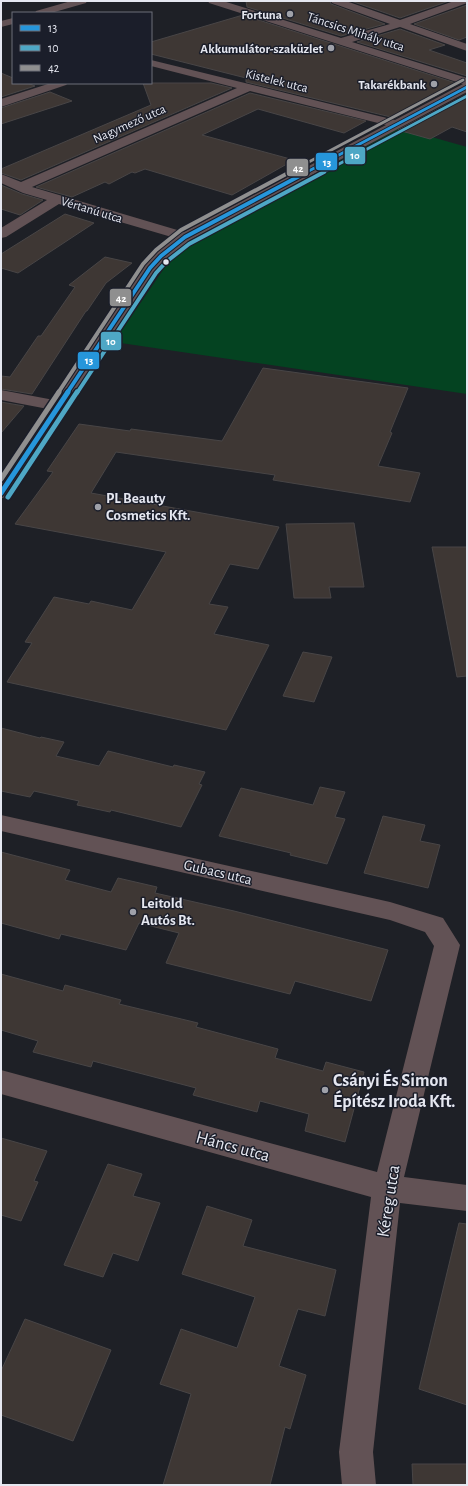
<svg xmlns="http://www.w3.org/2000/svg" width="468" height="1486" font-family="'Alegreya Sans',sans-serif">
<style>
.green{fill:#044321}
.building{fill:#3e3734;stroke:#484546}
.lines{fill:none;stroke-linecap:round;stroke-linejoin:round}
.minor{fill:#625255;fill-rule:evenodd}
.bus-1-far2-casing{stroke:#1b1e2a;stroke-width:4.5}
.bus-1-far1-casing{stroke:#1b1e2a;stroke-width:6}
.bus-1-casing{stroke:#1b1e2a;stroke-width:8}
.bus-2-far2-casing{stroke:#1b1e2a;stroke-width:4.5}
.bus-2-far1-casing{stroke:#1b1e2a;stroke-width:6}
.bus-2-casing{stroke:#1b1e2a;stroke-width:8}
.bus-3-far2-casing{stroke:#1b1e2a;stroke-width:4.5}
.bus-3-far1-casing{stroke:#1b1e2a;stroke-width:6}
.bus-3-casing{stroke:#1b1e2a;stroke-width:8}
.bus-1-far2{stroke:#2696db;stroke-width:3}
.bus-1-far1{stroke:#2696db;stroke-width:4}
.bus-1{stroke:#2696db;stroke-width:5}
.bus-2-far2{stroke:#4ea7c5;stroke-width:3}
.bus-2-far1{stroke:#4ea7c5;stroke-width:4}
.bus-2{stroke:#4ea7c5;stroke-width:5}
.bus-3-far2{stroke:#8f8f8f;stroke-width:3}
.bus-3-far1{stroke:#8f8f8f;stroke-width:4}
.bus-3{stroke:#8f8f8f;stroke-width:5}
.poi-dot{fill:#9fa1a9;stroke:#1b1e2a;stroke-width:1.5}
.bus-dot{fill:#e5e7f0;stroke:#1b1e2a;stroke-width:1.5}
.labels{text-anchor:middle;stroke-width:3;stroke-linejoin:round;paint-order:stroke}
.far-poi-label{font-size:13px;font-weight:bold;fill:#e5e7f0;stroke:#1b1e2a;text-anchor:end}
.far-street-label{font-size:13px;fill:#e5e7f0;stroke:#1b1e2a}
.poi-label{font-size:15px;font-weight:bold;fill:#e5e7f0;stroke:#1b1e2a;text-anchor:start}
.street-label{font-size:15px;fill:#e5e7f0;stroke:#1b1e2a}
.near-poi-label{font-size:18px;font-weight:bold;fill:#e5e7f0;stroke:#1b1e2a;text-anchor:start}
.near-street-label{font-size:18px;fill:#e5e7f0;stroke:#1b1e2a}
.line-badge{stroke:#1b1e2a;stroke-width:1.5}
.badge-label{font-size:11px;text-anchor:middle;font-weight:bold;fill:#fff}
</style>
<rect width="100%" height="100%" fill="#1e2026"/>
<polygon class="green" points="400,128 467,147 467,394 114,342 165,267 189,243"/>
<g class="building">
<polygon points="246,1 330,1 331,4 385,24 341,36 247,7"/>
<polygon points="351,1 449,1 400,18"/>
<polygon points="467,5 467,37 459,40 414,24"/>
<polygon points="243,15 459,84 395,118 246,82 246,78 151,54 151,42"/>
<polygon points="400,29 445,45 429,50 467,63 467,76 357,42"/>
<polygon points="1,73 13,78 13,83 27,83 35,86 1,97"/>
<polygon points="143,83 211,83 232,88 21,180 1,173 1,169 151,105"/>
<polygon points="50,92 72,101 1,124 1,108"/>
<polygon points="250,93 366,121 344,133 258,109 202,135 294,160 232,195 145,169 135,173 132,172 109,184 105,182 72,197 36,187"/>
<polygon points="467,94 467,132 452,127 430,139 398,130"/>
<polygon points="1,185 22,194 43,200 20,215 1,209"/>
<polygon points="65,214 94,223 18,273 1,268 1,254"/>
<polygon points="105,257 132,263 106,283 87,311 86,311 32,394 1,389 1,376 10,377 38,336 41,336 75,287 69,285"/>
<polygon points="263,368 408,388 390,432 392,433 378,466 420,473 410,502 273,480 275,475 116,452 91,493 279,527 258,569 230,564 209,604 228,607 214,634 269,645 226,730 7,682 32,643 25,642 54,597 89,604 91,601 132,610 166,552 15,524 53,472 47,471 79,424 130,431 131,429 222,441"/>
<polygon points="1,402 24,406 1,433"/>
<polygon points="354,523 364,587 329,587 331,598 294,598 286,524"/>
<polygon points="432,547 467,547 467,676 457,677"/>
<polygon points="303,652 332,657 314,702 283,696"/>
<polygon points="1,728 40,738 41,737 64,742 56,756 99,766 108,751 173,767 174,765 205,772 199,784 202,785 181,827 111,810 110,812 77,805 79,801 34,791 30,797 1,791"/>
<polygon points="320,787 345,792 335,817 345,819 327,864 290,855 291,853 219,836 241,788 313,805"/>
<polygon points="383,816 425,825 420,841 440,845 428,888 364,873"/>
<polygon points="1,852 70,870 65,880 111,892 118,878 157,887 155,893 234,911 388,950 371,1001 295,981 290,994 166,963 179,933 139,923 126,950 61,934 59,939 1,923"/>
<polygon points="1,974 63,991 65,985 121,1000 119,1004 198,1023 196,1027 278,1049 275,1058 323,1071 326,1062 364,1072 345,1142 305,1131 309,1114 260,1101 257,1112 193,1095 196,1088 93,1061 91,1067 33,1052 38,1041 1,1030"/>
<polygon points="1,1138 47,1151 34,1181 38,1182 21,1221 1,1215"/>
<polygon points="108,1164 142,1174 133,1196 160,1203 138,1261 113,1253 103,1277 64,1265"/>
<polygon points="207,1206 252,1220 243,1246 336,1270 325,1316 298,1309 279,1366 306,1375 290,1429 285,1427 270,1485 163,1485 191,1394 160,1384 181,1329 237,1348 255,1297 182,1274"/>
<polygon points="459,1223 467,1224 467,1405 419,1389"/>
<polygon points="25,1319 111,1350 73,1441 1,1415 1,1371"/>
<polygon points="412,1464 467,1464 467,1485 413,1485"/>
</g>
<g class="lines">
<g class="minor">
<polygon points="71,1 87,1 86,3 51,13 35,13 36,11"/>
<path d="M208,1h15l118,37 49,-14 -58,-21 -1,-2h15l54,19 54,-19h13v2l-57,21 57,20v7l-67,-24 -48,15 115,36v14l-277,148 -24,19 -11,12 -145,222 -3,4 -6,1v-18l47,-71 -47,-9v-10l53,10 91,-135 11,-12 19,-15 -116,-34 -53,33 -5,1v-10l46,-28 -24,-7 -22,-10v-9l20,8 216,-94 -86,-22v-6l244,60 68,-36 -254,-81zM250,91l136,34 -202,107 -152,-45z"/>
<polygon points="13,18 13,24 1,27 1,21"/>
<polygon points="51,83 68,83 66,85 1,107 1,99"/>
<polygon points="1,815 390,902 443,918 460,945 404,1177 467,1185 467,1211 400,1203 373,1452 376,1485 342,1485 339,1452 371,1197 1,1094 1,1070 377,1172 434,946 425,932 390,920 1,831"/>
</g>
<g class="bus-1-far2-casing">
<polyline id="bus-1-far2" points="305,173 467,87"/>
</g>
<g class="bus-1-far1-casing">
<polyline id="bus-1-far1" points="67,393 150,268 161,256 185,237 307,172"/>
</g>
<g class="bus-1-casing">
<polyline id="bus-1" points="1,493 68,392"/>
</g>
<g class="bus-2-far2-casing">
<polyline id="bus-2-far2" points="322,173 467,96"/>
</g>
<g class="bus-2-far1-casing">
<polyline id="bus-2-far1" points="77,393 156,273 166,262 189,244 324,172"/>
</g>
<g class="bus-2-casing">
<polyline id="bus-2" points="8,497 77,392"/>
</g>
<g class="bus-3-far2-casing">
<polyline id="bus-3-far2" points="288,173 463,80"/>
</g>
<g class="bus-3-far1-casing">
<polyline id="bus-3-far1" points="58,393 143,264 156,250 181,230 290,172"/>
</g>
<g class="bus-3-casing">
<polyline id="bus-3" points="1,479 59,392"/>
</g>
<use href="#bus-1-far2" class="bus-1-far2"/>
<use href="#bus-1-far1" class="bus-1-far1"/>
<use href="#bus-1" class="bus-1"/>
<use href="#bus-2-far2" class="bus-2-far2"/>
<use href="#bus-2-far1" class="bus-2-far1"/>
<use href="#bus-2" class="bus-2"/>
<use href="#bus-3-far2" class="bus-3-far2"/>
<use href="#bus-3-far1" class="bus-3-far1"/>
<use href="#bus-3" class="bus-3"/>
</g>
<g class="poi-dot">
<circle cx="290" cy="14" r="4"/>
<circle cx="331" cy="48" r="4"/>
<circle cx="434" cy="84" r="4"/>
<circle cx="98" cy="507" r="4"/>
<circle cx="133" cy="912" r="4"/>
<circle cx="325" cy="1090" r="4"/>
</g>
<circle class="bus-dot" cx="166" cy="262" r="3.5"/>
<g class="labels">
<g class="far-poi-label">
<text x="282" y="19">Fortuna</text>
<text x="323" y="53">Akkumulátor-szaküzlet</text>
<text x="426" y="89">Takarékbank</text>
</g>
<g class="far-street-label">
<text transform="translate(356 31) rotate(18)" y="5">Táncsics Mihály utca</text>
<text transform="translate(277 80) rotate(14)" y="5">Kistelek utca</text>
<text transform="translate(129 123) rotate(-24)" y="5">Nagymező utca</text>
<text transform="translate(92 209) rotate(17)" y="5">Vértanú utca</text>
</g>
<g class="poi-label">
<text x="106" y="503">PL Beauty<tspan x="106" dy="17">Cosmetics Kft.</tspan></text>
<text x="141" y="908">Leitold<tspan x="141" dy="17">Autós Bt.</tspan></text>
</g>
<g class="street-label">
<text transform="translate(218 872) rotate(13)" y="5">Gubacs utca</text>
</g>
<g class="near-poi-label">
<text x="333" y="1086">Csányi És Simon<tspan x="333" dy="21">Építész Iroda Kft.</tspan></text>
</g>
<g class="near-street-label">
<text transform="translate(233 1146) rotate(15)" y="6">Háncs utca</text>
<text transform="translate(388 1201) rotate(-81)" y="6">Kéreg utca</text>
</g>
</g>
<g class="line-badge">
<rect x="344" y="146" width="22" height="19" rx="4" fill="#4ea7c5"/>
<rect x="315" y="152" width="23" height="19" rx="4" fill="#2696db"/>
<rect x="286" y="158" width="23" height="19" rx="4" fill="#8f8f8f"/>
<rect x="109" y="288" width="23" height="19" rx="4" fill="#8f8f8f"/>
<rect x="100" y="331" width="22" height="20" rx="4" fill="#4ea7c5"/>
<rect x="77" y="351" width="23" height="19" rx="4" fill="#2696db"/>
</g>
<g class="badge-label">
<text x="355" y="159">10</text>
<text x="327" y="166">13</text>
<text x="298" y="172">42</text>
<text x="121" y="302">42</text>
<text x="111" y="345">10</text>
<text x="89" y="364">13</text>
</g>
<rect width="468" height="1486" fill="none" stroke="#e5e7f0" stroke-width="4"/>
<rect x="12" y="12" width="140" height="72" fill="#1b1e2a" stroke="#6c6e79"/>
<rect x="20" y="25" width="20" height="6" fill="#2696db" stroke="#6c6e79"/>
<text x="48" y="32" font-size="12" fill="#e5e7f0">13</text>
<rect x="20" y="45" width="20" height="6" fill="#4ea7c5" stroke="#6c6e79"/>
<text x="48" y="52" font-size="12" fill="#e5e7f0">10</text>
<rect x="20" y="65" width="20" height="6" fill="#8f8f8f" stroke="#6c6e79"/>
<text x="48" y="72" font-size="12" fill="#e5e7f0">42</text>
</svg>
